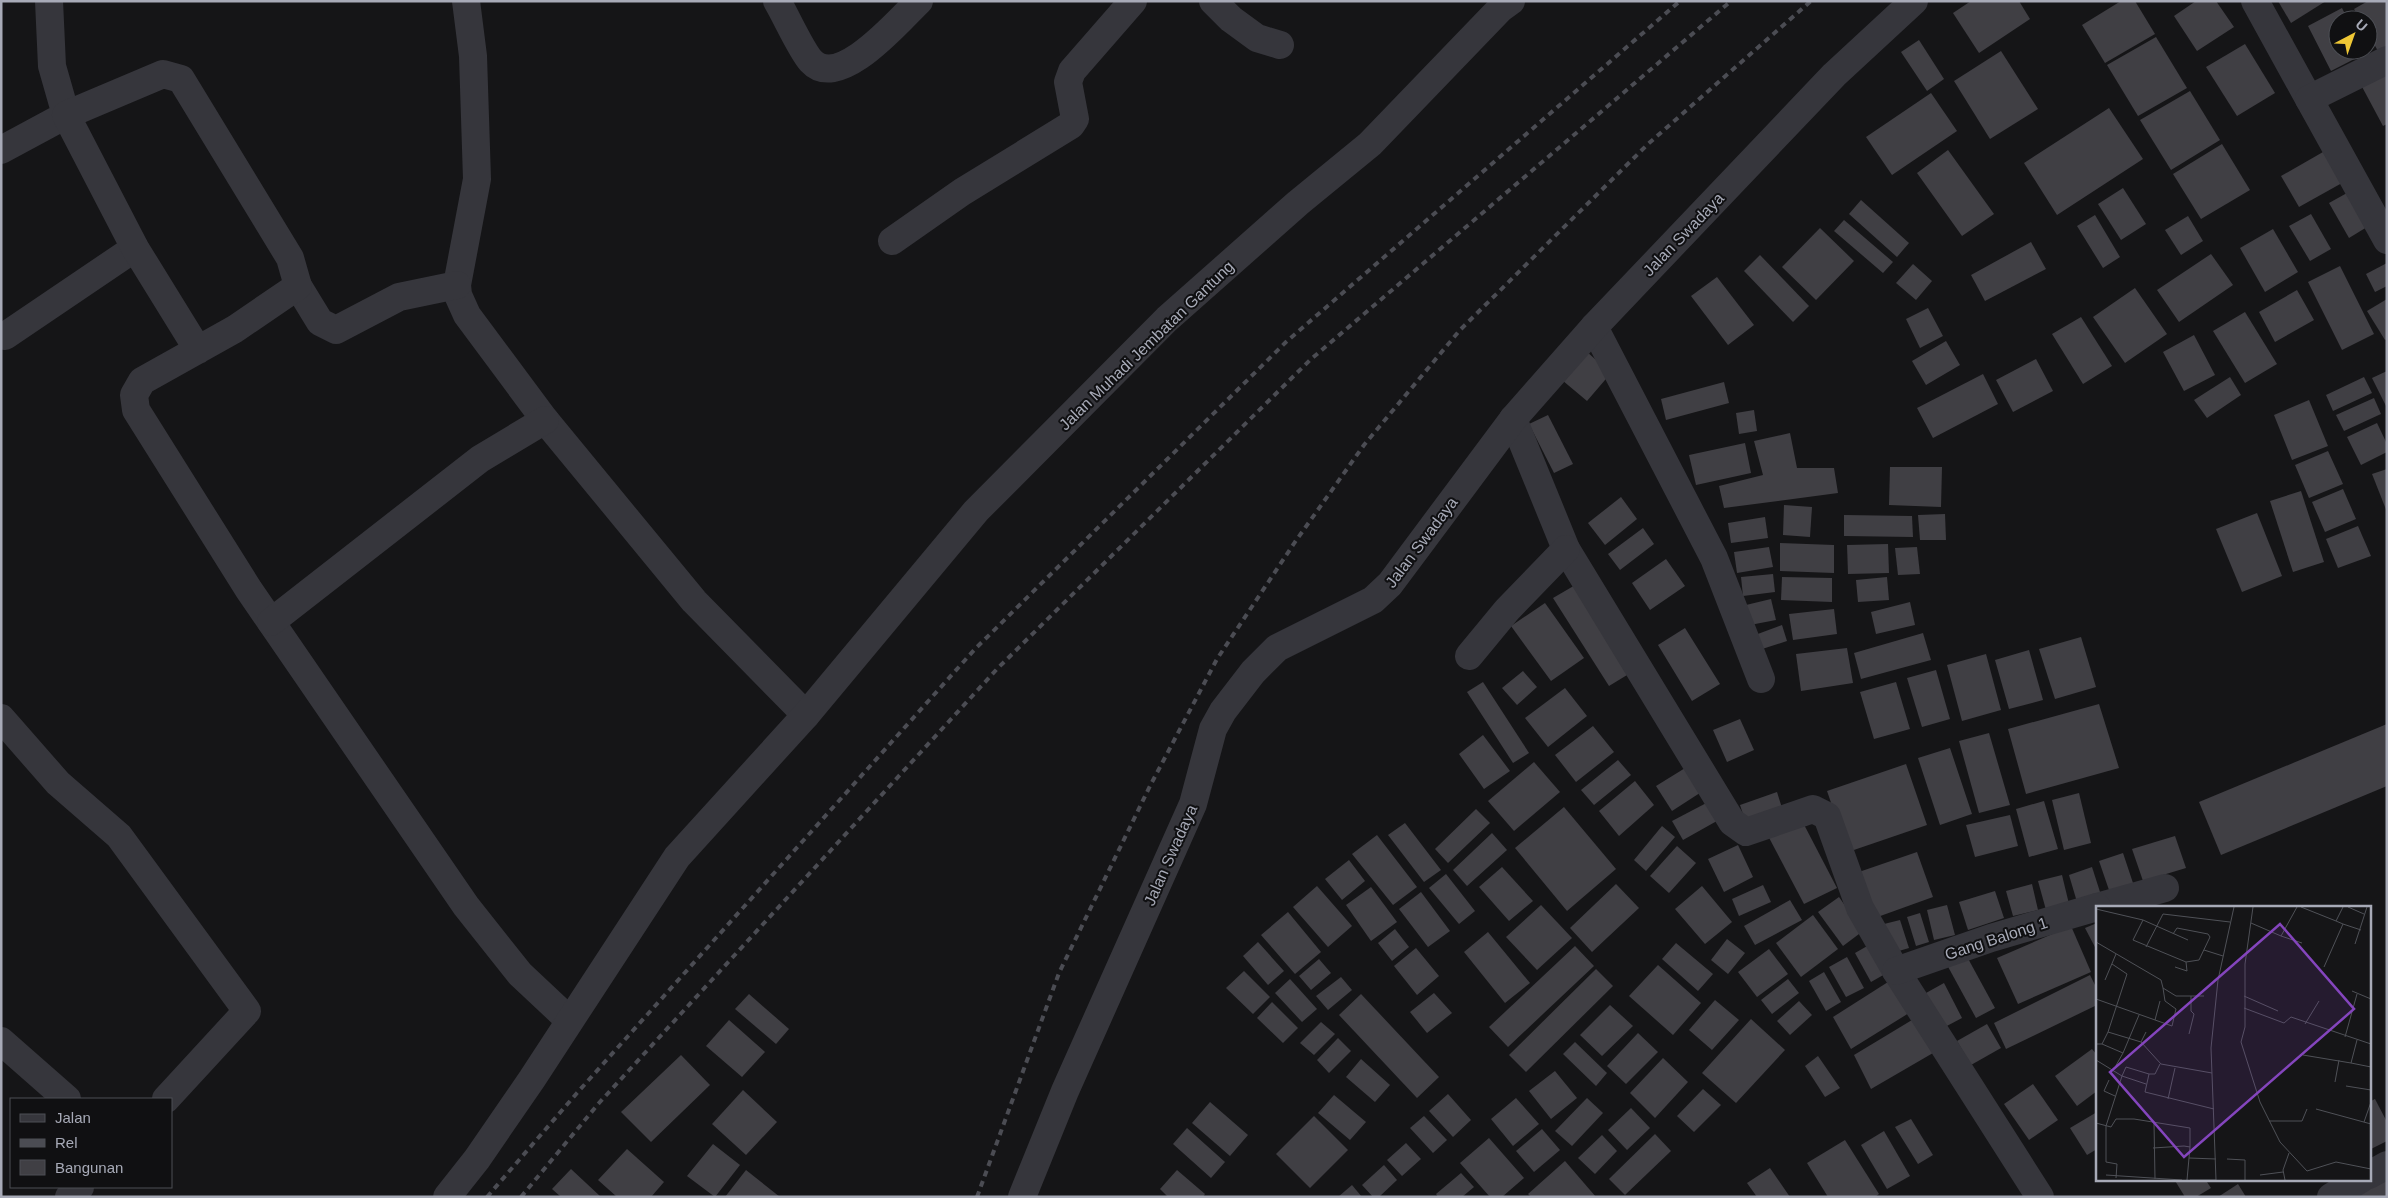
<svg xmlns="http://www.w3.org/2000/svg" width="2388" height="1198" font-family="Arial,sans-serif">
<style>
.building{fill:#403f44}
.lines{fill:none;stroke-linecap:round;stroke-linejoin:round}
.street{stroke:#36363c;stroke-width:28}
.rail{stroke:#4b4c53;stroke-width:4;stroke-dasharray:6 5;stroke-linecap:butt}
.labels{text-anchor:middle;stroke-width:4;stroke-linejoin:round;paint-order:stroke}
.street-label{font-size:16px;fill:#a7aab7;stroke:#101012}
.inset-road{fill:none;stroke:#4f5157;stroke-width:1}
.view{fill:#8445bd;fill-opacity:0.15;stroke:#8445bd;stroke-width:2.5}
.inset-edge{fill:none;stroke:#a7aab7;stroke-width:2.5}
</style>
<rect width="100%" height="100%" fill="#151517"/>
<g class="building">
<polygon points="1971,1 2019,1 2030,19 1979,53 1953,13"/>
<polygon points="2121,1 2135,1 2155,34 2105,63 2082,25"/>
<polygon points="2196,1 2216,1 2234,27 2197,51 2174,16"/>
<polygon points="2278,1 2326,1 2291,23"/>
<polygon points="2368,1 2387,1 2387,49 2379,53 2368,33 2368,20 2361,20 2354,9"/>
<polygon points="2342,8 2348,20 2338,20 2338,50 2364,50 2366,53 2331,71 2308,26"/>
<polygon points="2156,37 2187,88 2138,116 2107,65"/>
<polygon points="1919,40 1944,79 1927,91 1901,52"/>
<polygon points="2245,44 2275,93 2237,116 2206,67"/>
<polygon points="2001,51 2038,109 1990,139 1954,81"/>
<polygon points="2387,69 2387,124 2383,126 2360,83"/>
<polygon points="2190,91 2220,140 2171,170 2140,120"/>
<polygon points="1931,93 1957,131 1892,175 1866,137"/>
<polygon points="2109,108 2143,159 2057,215 2024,163"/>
<polygon points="2222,144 2250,190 2201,219 2173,174"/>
<polygon points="1948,150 1994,214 1962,236 1917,173"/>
<polygon points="2323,152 2342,183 2299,207 2281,176"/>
<polygon points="2123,188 2146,224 2121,240 2098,204"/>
<polygon points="2347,193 2367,227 2349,238 2329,203"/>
<polygon points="1861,200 1909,243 1897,257 1849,214"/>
<polygon points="2311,214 2331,249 2310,261 2289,226"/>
<polygon points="2095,215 2120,257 2103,268 2077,226"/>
<polygon points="2188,216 2203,241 2181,255 2165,230"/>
<polygon points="1844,220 1893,262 1883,273 1834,231"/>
<polygon points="1820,228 1854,261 1816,300 1782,267"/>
<polygon points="2273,229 2298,272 2265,292 2240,248"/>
<polygon points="2031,242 2046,269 1985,301 1971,275"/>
<polygon points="2211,254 2233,285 2179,322 2157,290"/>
<polygon points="1760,255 1809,306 1793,322 1744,271"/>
<polygon points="2387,263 2387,286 2375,292 2366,274"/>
<polygon points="1913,264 1932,281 1916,300 1896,283"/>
<polygon points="2340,266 2374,334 2342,350 2308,282"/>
<polygon points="1717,277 1754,325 1728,345 1691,296"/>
<polygon points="2135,288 2167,334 2125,363 2093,317"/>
<polygon points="2297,290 2314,320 2275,342 2259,312"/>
<polygon points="2387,299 2387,339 2385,340 2367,311"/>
<polygon points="1928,308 1943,336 1920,348 1906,319"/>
<polygon points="2245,312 2277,364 2245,383 2213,331"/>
<polygon points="2081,317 2112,366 2083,384 2052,334"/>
<polygon points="2194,335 2215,375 2184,391 2163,352"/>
<polygon points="1946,341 1960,365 1926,385 1912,361"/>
<polygon points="1587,352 1611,373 1587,401 1562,380"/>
<polygon points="2036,359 2053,391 2013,412 1996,380"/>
<polygon points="2387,371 2387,408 2372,378"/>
<polygon points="1983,374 1998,404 1933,438 1917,408"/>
<polygon points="2230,377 2241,395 2207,418 2194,400"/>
<polygon points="2364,377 2372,393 2333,411 2326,395"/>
<polygon points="1724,382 1729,403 1666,420 1661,399"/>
<polygon points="2374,398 2381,414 2344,431 2336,415"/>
<polygon points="2309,400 2328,446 2292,460 2274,415"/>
<polygon points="1754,410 1757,431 1739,434 1736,413"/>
<polygon points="1548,415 1573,464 1554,473 1529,424"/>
<polygon points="2377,423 2387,444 2387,452 2361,465 2347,437"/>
<polygon points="1790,433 1797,468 1834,468 1838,493 1724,508 1719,486 1763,475 1754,441"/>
<polygon points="1745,443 1751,473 1696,485 1689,455"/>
<polygon points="2328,451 2343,484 2309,498 2295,465"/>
<polygon points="1890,467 1942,467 1941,507 1889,505"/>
<polygon points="2387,469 2387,512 2372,474"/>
<polygon points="2343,489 2356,519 2325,532 2312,502"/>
<polygon points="2301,491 2324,562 2293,572 2270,501"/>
<polygon points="1621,497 1637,519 1605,545 1588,523"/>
<polygon points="1784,505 1812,507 1810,537 1783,535"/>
<polygon points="2257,513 2282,576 2242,592 2216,529"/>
<polygon points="1945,514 1946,540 1920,540 1918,515"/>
<polygon points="1844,515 1912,516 1913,537 1844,536"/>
<polygon points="1765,517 1768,538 1731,543 1728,523"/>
<polygon points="2358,526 2371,556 2338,568 2326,539"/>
<polygon points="1643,528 1654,544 1620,570 1608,554"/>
<polygon points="1780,543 1834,545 1834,573 1780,571"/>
<polygon points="1888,544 1889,573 1848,574 1847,545"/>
<polygon points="1769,547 1773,567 1737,573 1734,552"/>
<polygon points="1917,547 1920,574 1898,575 1895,548"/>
<polygon points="1666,559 1685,586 1650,610 1632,583"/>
<polygon points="1773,574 1775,592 1743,596 1741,577"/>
<polygon points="1782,577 1832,578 1832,602 1781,600"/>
<polygon points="1887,577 1889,600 1858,602 1856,580"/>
<polygon points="1577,584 1632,672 1609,686 1553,598"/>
<polygon points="1771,599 1776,620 1750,625 1746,605"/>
<polygon points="1910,602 1915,625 1876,634 1871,612"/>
<polygon points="1545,603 1584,658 1551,681 1511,626"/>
<polygon points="1834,609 1837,634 1793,640 1789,614"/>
<polygon points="1782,625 1787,641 1759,650 1755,635"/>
<polygon points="1685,628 1720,684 1692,701 1658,645"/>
<polygon points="1923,633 1931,660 1861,679 1854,653"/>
<polygon points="2081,637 2096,687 2055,699 2039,649"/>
<polygon points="1847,648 1853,683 1801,691 1796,654"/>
<polygon points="2029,650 2043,700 2009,709 1995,660"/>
<polygon points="1986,654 2001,710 1962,721 1947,665"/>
<polygon points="1936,670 1950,719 1922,727 1907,678"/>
<polygon points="1523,671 1537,687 1517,705 1502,688"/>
<polygon points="1483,682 1529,753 1513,763 1467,692"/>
<polygon points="1896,682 1910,729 1874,739 1860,692"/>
<polygon points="1565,688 1587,716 1548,747 1525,718"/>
<polygon points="2099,704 2119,768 2026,794 2008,729"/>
<polygon points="1740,719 1754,750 1727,762 1713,730"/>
<polygon points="2387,724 2387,786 2221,855 2199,802"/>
<polygon points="1593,726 1614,752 1576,782 1555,755"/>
<polygon points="1989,733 2010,805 1979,813 1959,741"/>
<polygon points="1483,735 1510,771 1484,789 1459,754"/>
<polygon points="1950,748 1972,814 1940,825 1918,758"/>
<polygon points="1618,760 1631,775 1594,805 1581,790"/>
<polygon points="1534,762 1560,792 1514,831 1488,801"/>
<polygon points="1906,764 1927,825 1848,852 1827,791"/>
<polygon points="1690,765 1706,789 1672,811 1656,786"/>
<polygon points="1635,781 1654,805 1619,836 1599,811"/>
<polygon points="1777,792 1783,811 1746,823 1740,805"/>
<polygon points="2079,793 2091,843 2064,850 2052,800"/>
<polygon points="1714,799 1724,817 1683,840 1672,821"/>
<polygon points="2044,801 2058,849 2029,857 2016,809"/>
<polygon points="1564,807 1616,869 1567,911 1515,848"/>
<polygon points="1476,809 1490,823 1448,863 1435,849"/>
<polygon points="1799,815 1837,888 1804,904 1766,832"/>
<polygon points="2010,815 2018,846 1975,857 1966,825"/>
<polygon points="1405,823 1441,870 1424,882 1388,835"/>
<polygon points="1662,826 1675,837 1646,871 1634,860"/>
<polygon points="1492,833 1507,850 1467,886 1453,870"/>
<polygon points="1377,835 1417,887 1393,905 1352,854"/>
<polygon points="2175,836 2186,868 2143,881 2132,849"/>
<polygon points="1738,845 1753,877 1724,892 1708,859"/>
<polygon points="1677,846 1696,863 1669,893 1650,876"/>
<polygon points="1917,852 1933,897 1872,919 1856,873"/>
<polygon points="2123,853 2134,886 2110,893 2099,861"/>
<polygon points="1349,860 1365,881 1342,900 1325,879"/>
<polygon points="1502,867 1533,901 1509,921 1479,887"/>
<polygon points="2092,867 2101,895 2077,902 2069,875"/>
<polygon points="1446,874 1475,911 1459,924 1429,888"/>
<polygon points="2062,875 2069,904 2046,910 2038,881"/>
<polygon points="1616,884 1639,908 1592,952 1570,928"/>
<polygon points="2032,884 2038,910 2013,916 2006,891"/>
<polygon points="1763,885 1771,902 1739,916 1732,899"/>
<polygon points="1317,886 1352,926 1328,947 1293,907"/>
<polygon points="1702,886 1732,922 1705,944 1675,909"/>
<polygon points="1371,887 1397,922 1371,941 1346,905"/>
<polygon points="1995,891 2004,918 1968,930 1959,902"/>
<polygon points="1421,892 1450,931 1428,947 1399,909"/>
<polygon points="1839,897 1863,931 1843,946 1818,912"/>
<polygon points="1790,900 1802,920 1755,945 1744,926"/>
<polygon points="1541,905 1572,938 1537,970 1506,937"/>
<polygon points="1947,905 1955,935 1934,940 1927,910"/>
<polygon points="1288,912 1321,952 1295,974 1261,935"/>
<polygon points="1920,913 1929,942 1916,946 1907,917"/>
<polygon points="1813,915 1838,949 1801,977 1776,943"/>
<polygon points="1900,920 1909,948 1892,953 1884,924"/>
<polygon points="2097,923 2097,951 2085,928"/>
<polygon points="2071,926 2091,972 2018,1004 1997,958"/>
<polygon points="1395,929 1409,947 1392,961 1378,943"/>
<polygon points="1488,932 1530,983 1505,1003 1464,952"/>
<polygon points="1727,939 1745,953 1728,974 1711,960"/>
<polygon points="1258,942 1284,971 1268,985 1243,956"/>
<polygon points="1676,943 1713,974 1698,991 1662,959"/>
<polygon points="1869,945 1885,974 1871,982 1855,953"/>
<polygon points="1575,946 1594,966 1508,1047 1489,1027"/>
<polygon points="1416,948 1439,976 1417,995 1394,966"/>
<polygon points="1769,949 1788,974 1757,997 1738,972"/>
<polygon points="1965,953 1995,1008 1976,1018 1946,963"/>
<polygon points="1847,957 1864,988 1846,997 1829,967"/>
<polygon points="1319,959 1331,973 1311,990 1299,976"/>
<polygon points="1658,965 1701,1003 1673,1035 1629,996"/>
<polygon points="1596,969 1613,986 1526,1072 1509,1055"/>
<polygon points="1244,971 1270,997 1253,1014 1226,988"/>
<polygon points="1824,972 1841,1002 1826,1011 1809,981"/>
<polygon points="2090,975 2097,989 2097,1005 2006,1049 1994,1023"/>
<polygon points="1341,977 1352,990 1328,1010 1316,996"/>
<polygon points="1290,979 1317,1009 1302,1022 1275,993"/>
<polygon points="1788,979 1799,993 1772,1014 1761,1000"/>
<polygon points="1888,982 1909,1013 1851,1049 1833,1017"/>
<polygon points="1944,983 1962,1018 1943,1028 1926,993"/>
<polygon points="1434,993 1452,1013 1427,1033 1410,1012"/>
<polygon points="749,994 789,1029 776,1044 735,1009"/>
<polygon points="1361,994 1439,1077 1417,1098 1339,1015"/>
<polygon points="1715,1000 1739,1020 1712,1050 1689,1030"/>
<polygon points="1799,1001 1812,1015 1790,1035 1777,1021"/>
<polygon points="1272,1002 1298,1028 1283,1043 1257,1018"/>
<polygon points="1610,1005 1633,1026 1602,1056 1580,1035"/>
<polygon points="1751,1019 1785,1050 1736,1103 1702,1073"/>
<polygon points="729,1020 765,1052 742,1077 706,1046"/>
<polygon points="1912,1020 1933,1053 1871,1089 1854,1055"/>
<polygon points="1321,1022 1335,1034 1314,1055 1300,1043"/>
<polygon points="1987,1024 2001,1048 1971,1065 1957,1041"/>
<polygon points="1638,1033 1658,1052 1626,1084 1607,1066"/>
<polygon points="1338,1038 1351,1051 1329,1073 1317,1060"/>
<polygon points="1575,1042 1607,1073 1596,1086 1563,1054"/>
<polygon points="2092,1049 2097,1055 2097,1091 2077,1106 2055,1076"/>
<polygon points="681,1055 710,1085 651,1142 621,1112"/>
<polygon points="1818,1056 1840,1088 1825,1097 1805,1066"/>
<polygon points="1663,1058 1688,1082 1655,1118 1630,1093"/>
<polygon points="1361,1059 1390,1085 1375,1102 1346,1077"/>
<polygon points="1555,1071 1577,1098 1551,1119 1529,1091"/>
<polygon points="2033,1084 2058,1120 2029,1140 2004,1104"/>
<polygon points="1703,1089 1721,1105 1694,1132 1677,1116"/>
<polygon points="743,1090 777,1122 746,1155 712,1124"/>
<polygon points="1448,1094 1471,1120 1453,1137 1429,1111"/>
<polygon points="1334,1095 1366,1122 1350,1140 1318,1113"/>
<polygon points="1516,1098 1539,1124 1513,1146 1491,1119"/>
<polygon points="1587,1098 1603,1113 1572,1146 1555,1131"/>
<polygon points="2375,1099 2387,1122 2387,1141 2369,1150 2369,1102"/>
<polygon points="1210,1102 1248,1135 1230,1156 1192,1123"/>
<polygon points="1631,1108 1650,1128 1627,1150 1608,1130"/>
<polygon points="2097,1112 2097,1149 2087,1155 2070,1128"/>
<polygon points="1314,1116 1348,1150 1310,1188 1276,1154"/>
<polygon points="1424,1116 1447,1140 1433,1153 1410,1128"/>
<polygon points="1911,1119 1933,1155 1918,1164 1895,1127"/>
<polygon points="1187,1128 1225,1162 1211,1178 1173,1144"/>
<polygon points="1542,1129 1560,1150 1534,1172 1516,1151"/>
<polygon points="1884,1131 1910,1176 1887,1189 1861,1145"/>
<polygon points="1655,1134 1671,1151 1625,1195 1609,1179"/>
<polygon points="1602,1135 1617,1151 1595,1174 1578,1158"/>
<polygon points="1489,1138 1524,1178 1502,1197 1490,1197 1460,1163"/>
<polygon points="1845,1140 1879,1194 1875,1197 1828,1197 1807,1163"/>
<polygon points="1406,1143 1421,1159 1402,1176 1387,1160"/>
<polygon points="713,1144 740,1165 715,1197 687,1176"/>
<polygon points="627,1149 664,1182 651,1197 617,1197 598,1180"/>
<polygon points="1565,1161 1596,1197 1531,1197 1528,1194"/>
<polygon points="1384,1165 1397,1180 1379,1197 1373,1197 1362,1185"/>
<polygon points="1770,1168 1790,1197 1757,1197 1747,1183"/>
<polygon points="571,1169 601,1197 561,1197 552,1189"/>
<polygon points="746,1170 780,1197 725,1197"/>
<polygon points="1177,1170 1205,1194 1203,1197 1168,1197 1160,1189"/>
<polygon points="2380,1171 2387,1183 2387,1197 2354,1197"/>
<polygon points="1461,1173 1474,1187 1462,1197 1438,1197 1436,1194"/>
<polygon points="2174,1179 2205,1179 2211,1188 2196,1197 2185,1197"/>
<polygon points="2238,1184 2246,1197 2218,1197"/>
<polygon points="1352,1185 1362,1197 1338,1197"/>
</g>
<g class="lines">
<g class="street">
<polyline points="466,1 473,56 477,179 457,285 458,295 467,315 545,420 694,601 806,715"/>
<path d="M777,1c9,15 24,49 34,60 28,31 89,-42 108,-60"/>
<polyline points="1213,1 1231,19 1257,38 1280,45"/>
<polyline points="2255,1 2309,99"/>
<polyline points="2387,60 2309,99 2387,240"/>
<polyline points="1,150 66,115 52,66 49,1"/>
<polyline points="892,241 962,192 1071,125 1075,119 1068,82 1072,71 1133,1"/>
<polyline points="298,286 320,322 336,330 399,297 457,285"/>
<polyline points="1594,327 1714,558 1761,679"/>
<polyline points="5,336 135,248"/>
<polyline points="198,350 135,248 66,115 163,74 181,79 290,258 298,286 235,329 142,381 134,395 136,410 249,590 466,906 520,974 569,1020"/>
<polyline points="1513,419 1566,549 1732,822 1746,832 1813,809 1827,816 1860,908 1896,971 2040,1197"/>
<polyline points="271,622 480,459 545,420"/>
<polyline points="1469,656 1507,610 1566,549"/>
<polyline points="1,718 58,783 119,836 247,1011 166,1099"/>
<polyline points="2097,907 2165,888"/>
<polyline points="1896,971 1991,938 2097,907"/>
<polyline points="1,1041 67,1099"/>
<polyline points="2369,1175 2387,1165"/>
<polyline points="69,1197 80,1187"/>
<polyline points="447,1197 477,1159 532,1079 677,857 806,715 976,511 1167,319 1298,203 1370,144 1500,9 1511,1"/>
<polyline points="1022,1197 1065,1091 1193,804 1213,729 1223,711 1253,672 1277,648 1373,600 1390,584 1513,419 1594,327 1834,75 1914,1"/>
<polyline points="2331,1197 2361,1179"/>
</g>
<g class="rail">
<polyline points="487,1197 577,1093 975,649 1286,342 1680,1"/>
<polyline points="521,1197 599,1103 997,669 1310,360 1731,1"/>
<polyline points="977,1197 1059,973 1150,786 1217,659 1295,542 1364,445 1460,330 1648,144 1811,1"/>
</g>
</g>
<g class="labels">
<g class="street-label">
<text transform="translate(1683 234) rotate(-46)" y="6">Jalan Swadaya</text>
<text transform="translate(1146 345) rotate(-44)" y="6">Jalan Muhadi Jembatan Gantung</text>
<text transform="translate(1421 542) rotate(-53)" y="6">Jalan Swadaya</text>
<text transform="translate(1170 855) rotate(-66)" y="6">Jalan Swadaya</text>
<text transform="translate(1996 938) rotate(-18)" y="6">Gang Balong 1</text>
</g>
</g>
<g transform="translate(2096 906)">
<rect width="275" height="275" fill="#151517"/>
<path class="inset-road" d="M157,1l-8,57v63l-4,15 19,60 20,40 27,29 29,-9 35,7M201,1l-16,29 21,7M205,1l35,14M252,1l16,7M0,3l47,11 45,20M47,14l-10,20 53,22 13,-2 11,-23 -2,-3 -31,-6 -4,6M155,17l30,13M247,18l18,6M0,36l65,38 2,8 13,8h15M259,38l12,-37M50,41l17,-33 67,8M108,44l19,6M79,61l12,4 -1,-9M228,61l19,-43 -7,-3 7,-14M9,74l11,-26M256,85l19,8M148,90l34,15M0,93l76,27 4,-17 -11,-8 -2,-13M148,102l40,15 7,-6 80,27M59,114l5,-19M209,118l14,-23M12,126l33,10M50,126l-5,10 20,22 51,9M93,128l5,-20 -3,-3v-15h13M249,131l12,-43M0,138h6l6,-12 19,-58 -15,-10M6,138l21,9 -9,16M27,147l16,-38M207,149l48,8 6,-23M0,154l26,16 -16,50v36l11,2 -1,14M255,157l20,4M53,168h6l5,-10M13,174l-5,11 11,5M239,176l4,-22M50,178l-24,-8 4,-9 23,7 -4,18 69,17M250,180l25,4M72,193l7,-31M220,203l55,15M173,215h33l5,-12M268,216l7,-20M0,217l15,4 5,-8h18l56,9v19M58,217l1,56M57,242l31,-2 6,1 -1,11 27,1M131,253l18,1v20M10,269l76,5M164,269l23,-3M91,274l2,-22M94,274h26M120,274l-5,-132 7,-68 16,-73M189,274l-2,-10 6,-17"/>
<path class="view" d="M184,18l74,85 -170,148 -74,-85z"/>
<rect width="275" height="275" class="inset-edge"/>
</g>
<rect width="2388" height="1198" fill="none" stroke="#a7aab7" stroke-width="5"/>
<rect x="10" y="1098" width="162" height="90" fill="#101012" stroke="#4c4e54"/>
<rect x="20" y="1114" width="25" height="8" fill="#36363c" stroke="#4c4e54"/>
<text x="55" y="1123" font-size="15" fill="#a7aab7">Jalan</text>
<rect x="20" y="1139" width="25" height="8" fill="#4b4c53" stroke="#4c4e54"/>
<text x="55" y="1148" font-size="15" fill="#a7aab7">Rel</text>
<rect x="20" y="1160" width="25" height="15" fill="#403f44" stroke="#4c4e54"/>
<text x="55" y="1173" font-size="15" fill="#a7aab7">Bangunan</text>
<g transform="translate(2353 35) rotate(41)"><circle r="24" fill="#101012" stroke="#4c4e54"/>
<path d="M0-4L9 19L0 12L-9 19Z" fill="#efc735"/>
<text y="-8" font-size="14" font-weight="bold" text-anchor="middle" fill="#a7aab7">U</text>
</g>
</svg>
